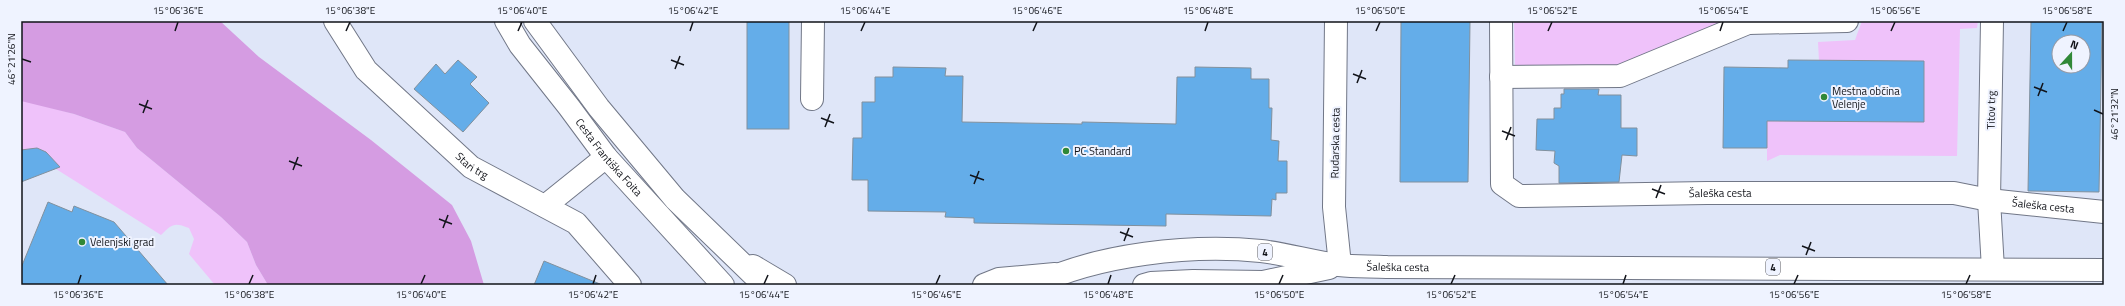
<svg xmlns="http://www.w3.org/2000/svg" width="2125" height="306" font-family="'Titillium Web',sans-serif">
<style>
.green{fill:#efc2fa}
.forest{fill:#d59ce2}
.building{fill:#64ade9;stroke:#81909d;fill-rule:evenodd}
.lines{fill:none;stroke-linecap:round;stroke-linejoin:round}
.street-casing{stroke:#717787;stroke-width:24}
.secondary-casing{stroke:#717787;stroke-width:24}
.primary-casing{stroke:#717787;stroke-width:24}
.street{stroke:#fff;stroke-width:22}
.secondary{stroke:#fff;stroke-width:22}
.primary{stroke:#fff;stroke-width:22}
.ticks{fill:none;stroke:#111319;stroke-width:1.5}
.poi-dot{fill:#308838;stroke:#eff3ff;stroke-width:1.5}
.labels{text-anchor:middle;stroke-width:4;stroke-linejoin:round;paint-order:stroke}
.shield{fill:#eff3ff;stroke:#54565e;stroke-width:1}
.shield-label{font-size:10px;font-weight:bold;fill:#111319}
.poi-label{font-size:11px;fill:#111319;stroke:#eff3ff;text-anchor:start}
.street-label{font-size:11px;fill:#111319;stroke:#eff3ff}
.neatline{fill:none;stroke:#111319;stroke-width:1.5}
.ticks-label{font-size:10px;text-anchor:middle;fill:#111319}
</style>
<rect width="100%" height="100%" fill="#dfe6f8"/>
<g class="green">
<polygon points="1514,21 1727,21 1619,65 1515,66"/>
<polygon points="1862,21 1978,21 1977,28 1960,29 1957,156 1780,155 1767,161 1767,121 1924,122 1819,61 1818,42 1855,40"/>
<path d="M22,100l52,14 51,18 12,16 84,69 26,25 9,23 12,20h-53l-26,-31 5,-15 -5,-11c-15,-6 -17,-4 -28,7l-105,-66c-6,-17 -18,-26 -35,-16z"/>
</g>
<polygon class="forest" points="21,21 220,21 259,57 371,140 452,205 471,241 484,285 268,285 256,265 247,242 221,217 137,148 125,132 74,114 21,101"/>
<g class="building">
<rect x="747" y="21" width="42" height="108"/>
<polygon points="1401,21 1470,21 1468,182 1400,182"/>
<path d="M2031,21h71l-3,171 -71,-1zM2059,42h24v24h-24z"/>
<polygon points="458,60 477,77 470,84 489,103 463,132 414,89 436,64 445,74"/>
<polygon points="1788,60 1924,61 1924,122 1767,121 1767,148 1723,148 1724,67 1788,68"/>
<polygon points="893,67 946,68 945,76 963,76 962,122 1082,124 1082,122 1176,124 1177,77 1195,77 1195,67 1251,68 1251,79 1269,79 1269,108 1272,108 1271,140 1279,141 1278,161 1287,161 1287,193 1276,193 1276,200 1272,199 1271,216 1166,214 1166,226 974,223 974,218 945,217 946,212 868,211 868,180 852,180 853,138 862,138 862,102 875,102 875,77 893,77"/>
<polygon points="1564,89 1599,89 1598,95 1621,95 1621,128 1637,128 1637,156 1622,155 1619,182 1559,183 1559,166 1554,163 1555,151 1536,150 1537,119 1554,119 1554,108 1561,108 1561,94 1564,94"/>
<polygon points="37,148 46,152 60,167 21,182 21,150"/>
<polygon points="48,202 72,212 74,206 114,222 168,285 21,285 21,268"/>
<polygon points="544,261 600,284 600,285 534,285"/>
</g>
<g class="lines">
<g class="street-casing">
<g id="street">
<path id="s1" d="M335,21l31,49 105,97 105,56 54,62"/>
<polyline points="1336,21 1334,207 1340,265"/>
<path id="s2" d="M1501,21l1,163 17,12 188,-3h247l35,7 115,12"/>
<polyline points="1992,21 1989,200 1993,269"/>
<polyline points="1748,23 1847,21"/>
<polyline points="1501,77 1620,76 1748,23 1748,21"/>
<polyline points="812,99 813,21"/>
<polyline points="545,206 606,157"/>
</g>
</g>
<g class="secondary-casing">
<g id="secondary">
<path id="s3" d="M506,21l14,24 49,62 37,50 117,128"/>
<polyline points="535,21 599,108 675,199 764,285"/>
<polyline points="753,266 785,285"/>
<polyline points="984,285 999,279 1055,274"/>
</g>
</g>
<g class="primary-casing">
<g id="primary">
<path id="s4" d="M1034,285c64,-31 157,-41 227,-34 26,3 52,11 78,14 16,2 32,1 48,2l717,3"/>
<polyline points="1144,285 1151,283 1193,281 1263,282 1329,268"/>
</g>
</g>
<use href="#street" class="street"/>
<use href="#secondary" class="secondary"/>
<use href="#primary" class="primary"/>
</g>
<path class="ticks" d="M175,31l3,-9M346,31l4,-9M518,31l4,-9M690,31l3,-9M861,31l4,-9M1033,31l4,-9M1205,31l3,-9M1376,31l4,-9M1548,31l4,-9M1720,31l3,-9M1891,31l4,-9M2063,31l4,-9M22,59l9,3M671,60l13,5M675,69l5,-13M1353,74l13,5M1357,83l5,-13M2034,87l13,5M2038,96l5,-13M139,104l13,5M2094,110l9,4M143,113l5,-13M821,118l13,5M825,127l5,-13M1502,131l13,5M1506,140l5,-13M289,161l13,5M293,170l5,-13M970,175l14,5M974,184l5,-13M1652,189l13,5M1656,198l5,-13M439,219l13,5M443,228l5,-13M1120,232l13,5M1124,241l5,-13M1802,246l13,5M1806,255l5,-13M78,284l3,-9M249,284l4,-9M421,284l4,-9M593,284l3,-9M764,284l4,-9M936,284l4,-9M1108,284l3,-9M1279,284l4,-9M1451,284l4,-9M1623,284l3,-9M1794,284l4,-9M1966,284l4,-9"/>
<g class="poi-dot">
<circle cx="1824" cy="97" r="4"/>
<circle cx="1066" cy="151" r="4"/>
<circle cx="82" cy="242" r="4"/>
</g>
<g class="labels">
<g class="shield">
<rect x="1258" y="244" width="14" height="16" rx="3"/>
<rect x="1766" y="259" width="14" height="16" rx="3"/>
</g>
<g class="shield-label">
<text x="1265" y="256">4</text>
<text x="1773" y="271">4</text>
</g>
<g class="poi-label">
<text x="1832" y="95">Mestna občina<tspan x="1832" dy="13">Velenje</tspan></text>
<text x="1074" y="155">PC Standard</text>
<text x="90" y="246">Velenjski grad</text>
</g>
<g class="street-label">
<text transform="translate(1991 110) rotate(-89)" y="4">Titov trg</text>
<text transform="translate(1335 143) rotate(-89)" y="4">Rudarska cesta</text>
<text dy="4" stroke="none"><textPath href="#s3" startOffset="171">Cesta Františka Foita</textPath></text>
<text dy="4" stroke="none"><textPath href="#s1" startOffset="201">Stari trg</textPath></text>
<text dy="4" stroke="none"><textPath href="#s2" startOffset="385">Šaleška cesta</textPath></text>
<text dy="4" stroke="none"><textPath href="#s2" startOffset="709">Šaleška cesta</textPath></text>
<text dy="4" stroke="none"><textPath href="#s4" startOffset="370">Šaleška cesta</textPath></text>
</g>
</g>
<rect width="2125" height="306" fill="none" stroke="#eff3ff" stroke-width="44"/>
<g transform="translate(2071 54) rotate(21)"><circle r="19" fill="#eff3ff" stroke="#9699a3"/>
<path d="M0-3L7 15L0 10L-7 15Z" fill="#308838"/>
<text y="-6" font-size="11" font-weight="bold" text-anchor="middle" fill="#111319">N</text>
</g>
<rect x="22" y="22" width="2081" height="262" class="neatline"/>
<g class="ticks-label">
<text x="178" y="14">15°06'36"E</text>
<text x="350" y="14">15°06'38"E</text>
<text x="522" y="14">15°06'40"E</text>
<text x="693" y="14">15°06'42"E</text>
<text x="865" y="14">15°06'44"E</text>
<text x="1037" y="14">15°06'46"E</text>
<text x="1208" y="14">15°06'48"E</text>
<text x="1380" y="14">15°06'50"E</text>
<text x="1552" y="14">15°06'52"E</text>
<text x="1723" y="14">15°06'54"E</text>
<text x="1895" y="14">15°06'56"E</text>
<text x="2067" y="14">15°06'58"E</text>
<text transform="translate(11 59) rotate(-90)" y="4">46°21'26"N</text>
<text transform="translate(2114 114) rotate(-90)" y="4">46°21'32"N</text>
<text x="78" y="298">15°06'36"E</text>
<text x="249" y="298">15°06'38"E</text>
<text x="421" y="298">15°06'40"E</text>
<text x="593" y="298">15°06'42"E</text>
<text x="764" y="298">15°06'44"E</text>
<text x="936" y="298">15°06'46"E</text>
<text x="1108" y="298">15°06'48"E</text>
<text x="1279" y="298">15°06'50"E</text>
<text x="1451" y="298">15°06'52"E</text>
<text x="1623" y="298">15°06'54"E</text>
<text x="1794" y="298">15°06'56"E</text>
<text x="1966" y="298">15°06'58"E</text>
</g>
</svg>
